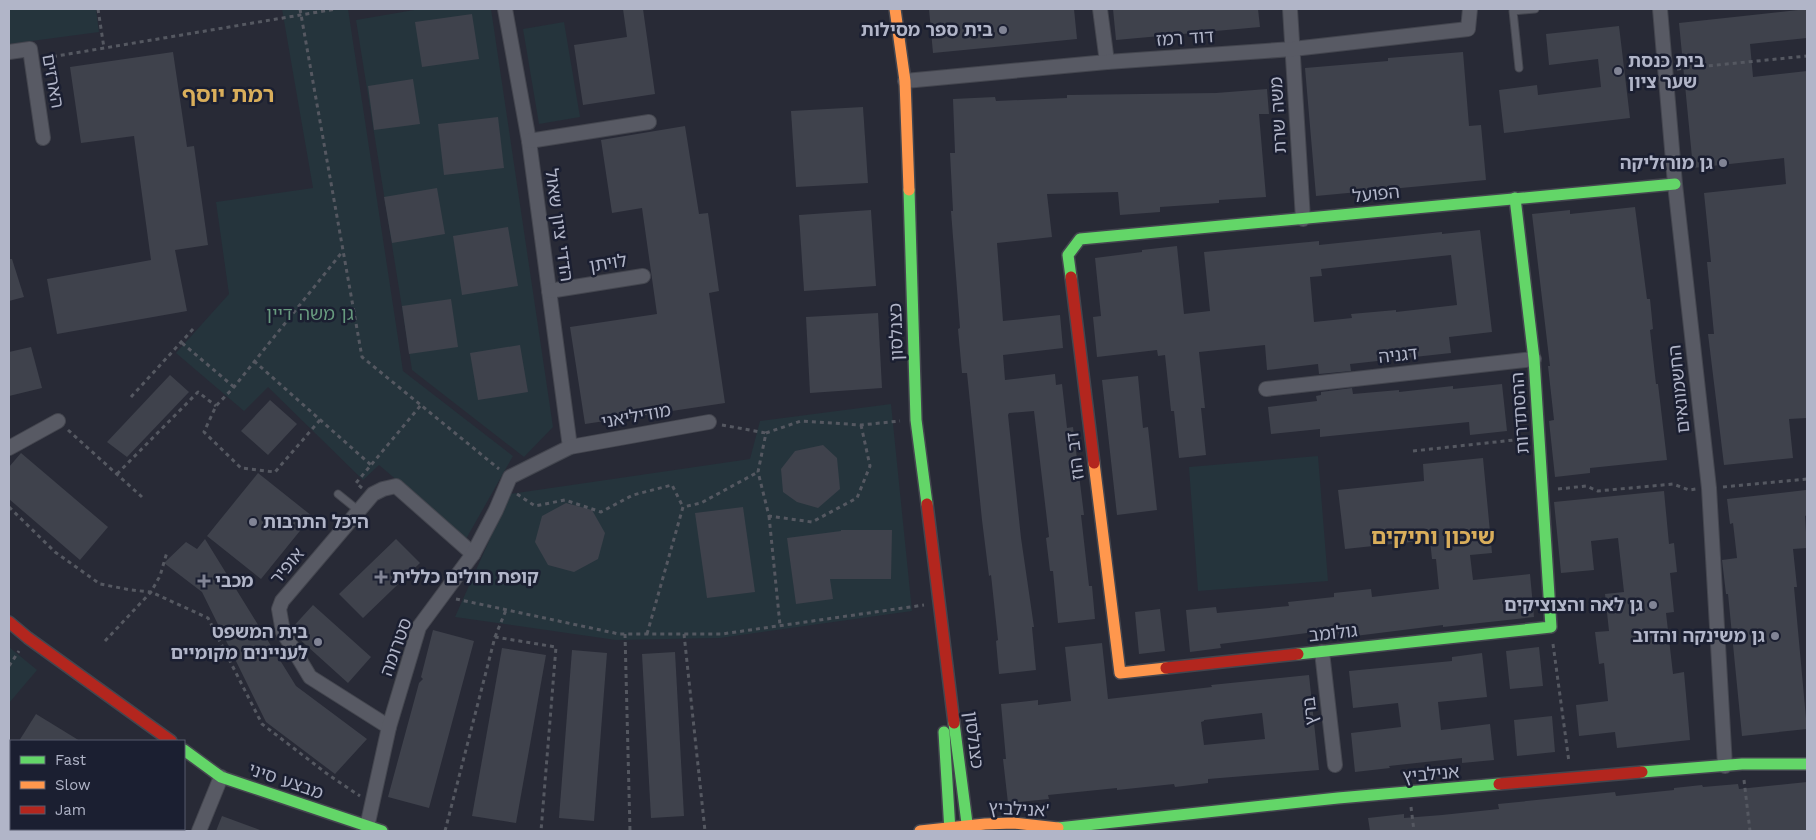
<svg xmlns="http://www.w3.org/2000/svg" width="1816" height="840" font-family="'Work Sans','Noto Sans Hebrew',sans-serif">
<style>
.green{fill:#25343c}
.building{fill:#3f424c;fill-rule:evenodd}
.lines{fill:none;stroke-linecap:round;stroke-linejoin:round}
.lane-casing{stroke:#44464f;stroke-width:9}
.street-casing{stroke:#44464f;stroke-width:16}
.fast-casing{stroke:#44464f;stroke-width:14}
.slow-casing{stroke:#44464f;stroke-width:14}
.jam-casing{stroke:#44464f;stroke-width:14}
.path{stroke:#555861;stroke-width:3;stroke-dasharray:4 4;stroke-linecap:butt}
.lane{stroke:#585a64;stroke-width:7}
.street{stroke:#585a64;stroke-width:14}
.fast{stroke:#63d668;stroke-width:11}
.slow{stroke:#ff974d;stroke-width:11}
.jam{stroke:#b3261e;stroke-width:11}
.poi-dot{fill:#818495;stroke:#1b1f31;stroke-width:2}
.labels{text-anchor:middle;stroke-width:5;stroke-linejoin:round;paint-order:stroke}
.poi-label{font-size:18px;font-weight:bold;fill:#b1b5c8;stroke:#1b1f31;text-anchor:end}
.street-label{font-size:18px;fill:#b1b5c8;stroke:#1b1f31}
.park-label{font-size:18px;fill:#679a7e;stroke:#1b1f31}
.district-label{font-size:22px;font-weight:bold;fill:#d9ae5b;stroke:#1b1f31}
</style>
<rect width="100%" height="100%" fill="#282a36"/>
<g class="green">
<polygon points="9,9 96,9 99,32 9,44"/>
<polygon points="282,9 348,9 403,371 513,456 466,539 379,465 363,480 268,387 244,411 176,353 229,294 216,202 313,188"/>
<polygon points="420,9 491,9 553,427 524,457 412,370 356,20"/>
<polygon points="564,22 580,117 539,124 523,29"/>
<polygon points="891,404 912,611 720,638 616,640 455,617 510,494 750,459 760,421"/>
<polygon points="1318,456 1328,581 1198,591 1189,467"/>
<polygon points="9,647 37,670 9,703"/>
</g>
<g class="building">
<polygon points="623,9 643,9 655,94 583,105 574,45 627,37"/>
<polygon points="929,9 1074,9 1077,39 933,53"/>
<polygon points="1113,9 1258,9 1260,27 1116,40"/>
<polygon points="1807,9 1807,38 1750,44 1753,77 1807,71 1807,418 1789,419 1793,458 1724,465 1708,334 1714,334 1707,262 1711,262 1704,193 1786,184 1784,158 1693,168 1679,23"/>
<polygon points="472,14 479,59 422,67 415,22"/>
<polygon points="1619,26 1630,118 1504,133 1499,90 1537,85 1538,95 1601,87 1598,59 1549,65 1546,34"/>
<polygon points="173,52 187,147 194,146 208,245 175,250 187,311 57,334 47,279 151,260 134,136 81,143 70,67"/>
<polygon points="1463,52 1469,126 1481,125 1486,180 1316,196 1305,68 1388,61 1388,58"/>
<polygon points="413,79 420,124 374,130 368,86"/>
<polygon points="1267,89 1269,114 1259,114 1266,197 1219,200 1219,203 1160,207 1160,212 1120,215 1118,192 1047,194 1052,237 997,243 1003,321 1060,315 1063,348 1003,355 1005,380 1055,374 1056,385 1062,384 1067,428 1073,427 1084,515 1081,515 1089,586 1092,586 1095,619 1058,623 1053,571 1050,571 1046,538 1049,537 1034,411 1009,413 1008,415 1021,538 1034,627 1032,627 1036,670 999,674 996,641 998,640 991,575 989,576 982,520 967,373 962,373 958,329 960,328 951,211 953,211 950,153 955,153 953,99 995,97 996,101 1067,98 1067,95 1216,93"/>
<polygon points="863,107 868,183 796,187 791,111"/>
<polygon points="498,117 504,168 444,175 438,124"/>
<polygon points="685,126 699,214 708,213 719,291 709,293 725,403 585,424 570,327 657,314 642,208 612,213 601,140"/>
<polygon points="437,188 445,234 392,243 384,197"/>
<polygon points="1635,207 1647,299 1650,299 1653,329 1650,330 1656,384 1658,384 1667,460 1590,468 1590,473 1555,477 1549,421 1554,420 1548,366 1550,366 1532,214 1570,210 1570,214"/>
<polygon points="871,210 876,286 804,291 799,215"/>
<polygon points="508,227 518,286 462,295 453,236"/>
<path d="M1480,230l12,102 -43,5 2,16 -101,11 1,7 -32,3 -1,-10 -51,6 -2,-25 -66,7 6,56h-4l5,47 -27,3 -5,-47h-3l-6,-56 -7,1 -1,-6 -60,7 -4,-40 8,-1 -6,-58 47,-6v-2l35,-4 7,68 26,-3 -6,-59 115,-11v4l123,-13v2zM1451,255l6,50 -61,7v-2l-45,4 1,4 -38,4 -4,-45 12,-1 -1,-7z"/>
<polygon points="9,259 12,259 24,297 9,301"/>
<polygon points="451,299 458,347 409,354 402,306"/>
<polygon points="878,313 882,388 810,393 806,317"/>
<polygon points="520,345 528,392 478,400 470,353"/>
<polygon points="31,347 42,388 9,396 9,352"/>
<polygon points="170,375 189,392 127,457 107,442"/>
<polygon points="1138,376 1143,428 1148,427 1157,510 1117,515 1102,380"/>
<polygon points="1502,384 1507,431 1470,435 1469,422 1320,437 1320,429 1271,434 1268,407 1317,401 1316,396 1321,395 1321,392 1352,388 1353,394 1399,390 1399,392 1453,386 1453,389"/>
<polygon points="270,400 297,424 268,455 241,431"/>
<polygon points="823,445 837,458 840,489 818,508 797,502 783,492 781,469 795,451"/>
<polygon points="21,453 108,527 80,560 9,499 9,467"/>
<polygon points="1483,458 1492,553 1470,555 1473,580 1530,574 1534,617 1443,627 1443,625 1339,638 1338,629 1220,644 1221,648 1190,652 1186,610 1216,607 1217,613 1289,606 1288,602 1334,597 1334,593 1371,589 1372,597 1439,589 1436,559 1432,559 1430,540 1345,549 1338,490 1424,481 1423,464"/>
<polygon points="258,473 312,516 261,579 207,536"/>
<polygon points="1806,490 1807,515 1805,516 1807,548 1793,549 1797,587 1794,587 1807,729 1742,736 1728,594 1726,594 1722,560 1737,558 1733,523 1730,524 1727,499"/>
<polygon points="1664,491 1669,544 1674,543 1677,572 1670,573 1674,612 1666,613 1673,674 1684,672 1690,740 1617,748 1615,732 1579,736 1576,705 1608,701 1604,663 1599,664 1595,632 1609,631 1605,594 1624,592 1618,538 1591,541 1594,570 1561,573 1554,502"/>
<polygon points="566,503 592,510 605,533 598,559 574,572 548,565 535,542 542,516"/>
<polygon points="743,507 755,592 707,598 695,513"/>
<polygon points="841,530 892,530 891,579 830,579 833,599 796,604 787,538 841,531"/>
<polygon points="205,539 296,686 367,739 335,774 266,722 202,592 164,563 186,542 197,549"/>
<polygon points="396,539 420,563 363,618 339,594"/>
<polygon points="313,605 371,657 348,683 296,636 291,629"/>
<polygon points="1160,609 1165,651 1139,654 1135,612"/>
<polygon points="433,630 474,641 429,808 388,797 419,683 423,679 421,677"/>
<path d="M1102,643l6,56 104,-12 -1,-2 98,-10 10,95 -111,9v4l-33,4 -1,-3 -57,6v-2l-69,7 1,4 -41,4 -5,-44h3l-5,-55 37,-4v5l33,-4 -6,-54zM1262,713l3,26 -61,6 -3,-23 3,-1v-1z"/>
<polygon points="1539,647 1543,686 1510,689 1506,651"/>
<polygon points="502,648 546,655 516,823 472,816"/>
<polygon points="572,650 607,653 594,821 559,818"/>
<polygon points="675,652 684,816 651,818 642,654"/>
<polygon points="1482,653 1487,697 1438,702 1441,730 1490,724 1494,760 1462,763 1462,758 1389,766 1390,768 1355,772 1351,733 1401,727 1398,703 1353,708 1349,671 1452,661 1452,657"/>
<polygon points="36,714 80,741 19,741"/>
<polygon points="1552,716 1555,752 1517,756 1514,720"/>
<polygon points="1807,782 1807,831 1370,831 1368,818 1404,814 1404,818 1442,815 1499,809 1498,804 1615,792 1616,796 1674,790 1674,788 1702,785 1703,787 1738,784 1739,789"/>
<polygon points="222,816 260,830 260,831 216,831"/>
</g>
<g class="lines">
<g class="lane-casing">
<g id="lane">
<polyline points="1519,68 1513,11 1535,9"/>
<polyline points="338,494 359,511"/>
</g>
</g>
<g class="street-casing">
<g id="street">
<polyline points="505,9 529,141 570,447"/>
<polyline points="1100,9 1107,62"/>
<polyline points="1290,9 1303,219"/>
<polyline points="1660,9 1675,184 1709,488 1725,766"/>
<polyline points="9,52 30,49 43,138"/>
<polyline points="905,81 1107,62 1293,49 1468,29 1470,9"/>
<polyline points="529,141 649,122"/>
<polyline points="549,291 643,276"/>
<polyline points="1266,389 1534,359"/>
<polyline points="9,448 58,421"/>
<polyline points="1322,652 1335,765"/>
<polyline points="389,727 310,677 283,632 279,609 282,601 373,494 383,489 396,486 473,554"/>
<polyline points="367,827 389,727 419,627 473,554 496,510 510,477 570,447 709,422"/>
<polyline points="199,831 221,777"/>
</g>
</g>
<g class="fast-casing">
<g id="fast">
<polyline points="909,190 916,420 927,504"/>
<polyline points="1071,277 1068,255 1080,239 1675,184"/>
<polyline points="1298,654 1551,627 1534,359 1515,198"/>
<polyline points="954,723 968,831"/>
<polyline points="944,732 950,831"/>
<polyline points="184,750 221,777 382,831"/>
<polyline points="1642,772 1742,764 1807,764"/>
<polyline points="1048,831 1058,828 1338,798 1499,784"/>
</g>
</g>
<g class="slow-casing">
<g id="slow">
<polyline points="895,9 905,81 909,190"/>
<polyline points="1094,463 1120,673 1166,668"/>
<polyline points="920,831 985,824 1013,823 1058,828"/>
</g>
</g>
<g class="jam-casing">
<g id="jam">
<polyline points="1071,277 1094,463"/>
<polyline points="927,504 954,723"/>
<polyline points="9,622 28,638 171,741"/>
<polyline points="1166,668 1298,654"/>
<polyline points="1499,784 1642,772"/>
</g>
</g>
<g class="path">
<polyline points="98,9 104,48"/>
<polyline points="300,9 362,357 499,469"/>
<polyline points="45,58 336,9"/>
<polyline points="1677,69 1807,56"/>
<polyline points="182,343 234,387"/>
<polyline points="254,361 371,465"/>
<polyline points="131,397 194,328"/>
<polyline points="320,420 275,472 241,468 204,432 216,406 234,387 343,251"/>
<polyline points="722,425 766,433"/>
<polyline points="861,425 870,466 857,498 812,522 769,516 758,472 766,433 801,421 861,425 900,421"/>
<polyline points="68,430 142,497"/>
<polyline points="1413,451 1523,439"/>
<polyline points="117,474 198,392 216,406"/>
<polyline points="1723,487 1807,479"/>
<polyline points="362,488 356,483 421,405"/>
<polyline points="1558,489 1586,486 1598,491 1673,484 1689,490 1696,489"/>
<polyline points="517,494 535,506 565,500 601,512 633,495 672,485 683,507"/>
<polyline points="9,507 55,552 100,584 131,590 151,592 208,618 262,724 330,776 360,796"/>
<polyline points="769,516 780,625"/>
<polyline points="456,599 619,634 722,634 924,605"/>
<polyline points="625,634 630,831"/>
<polyline points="647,634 683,507 701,503 758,472"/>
<polyline points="684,634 705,831"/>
<polyline points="495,637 506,610"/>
<polyline points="105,641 151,592 160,576 167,552"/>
<polyline points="1553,644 1569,762"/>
<polyline points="9,666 19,651"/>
<polyline points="1744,780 1750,831"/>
<polyline points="1411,807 1414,831"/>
<polyline points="445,831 495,637 556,647 541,831"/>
</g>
<use href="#lane" class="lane"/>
<use href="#street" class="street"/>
<use href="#fast" class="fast"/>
<use href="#slow" class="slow"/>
<use href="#jam" class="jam"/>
</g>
<g class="poi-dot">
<circle cx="1003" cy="30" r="5"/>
<circle cx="1618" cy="71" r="5"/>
<circle cx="1723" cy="163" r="5"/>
<circle cx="253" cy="522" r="5"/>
<path d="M378.5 569.5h5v5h5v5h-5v5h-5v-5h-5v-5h5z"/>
<path d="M201.5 573.5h5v5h5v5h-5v5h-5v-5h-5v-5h5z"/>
<circle cx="1653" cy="605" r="5"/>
<circle cx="1775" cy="636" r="5"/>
<circle cx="318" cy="642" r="5"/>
</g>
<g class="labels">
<g class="poi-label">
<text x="993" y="36">בית ספר מסילות</text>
<text x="1628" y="67" text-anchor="start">בית כנסת<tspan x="1628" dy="21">שער ציון</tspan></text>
<text x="1713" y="169">גן מורזליקה</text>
<text x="263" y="528" text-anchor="start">היכל התרבות</text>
<text x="392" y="583" text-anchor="start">קופת חולים כללית</text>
<text x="215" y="587" text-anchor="start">מכבי</text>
<text x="1643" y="611">גן לאה והצוציקים</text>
<text x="308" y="638">בית המשפט<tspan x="308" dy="21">לעניינים מקומיים</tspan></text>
<text x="1765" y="642">גן משינקה והדוב</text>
</g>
<g class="street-label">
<text transform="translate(1185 38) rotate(-4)" y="6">דוד רמז</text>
<text transform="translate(53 81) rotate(80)" y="6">הארזים</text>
<text transform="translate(1278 115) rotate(-93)" y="6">משה שרת</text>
<text transform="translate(1376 194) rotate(-6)" y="6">הפועל</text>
<text transform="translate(559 225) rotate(82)" y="6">הדדי ציון שאול</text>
<text transform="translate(608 263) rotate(-9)" y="6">לויתן</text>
<text transform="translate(896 332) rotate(-92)" y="6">כצנלסון</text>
<text transform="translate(1398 355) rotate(-6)" y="6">דגניה</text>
<text transform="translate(1679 389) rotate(-96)" y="6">החשמונאים</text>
<text transform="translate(1520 413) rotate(-94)" y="6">ההסתדרות</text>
<text transform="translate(636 416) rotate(-10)" y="6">מודיליאני</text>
<text transform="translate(1075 456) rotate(-97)" y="6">דב הוז</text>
<text transform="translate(287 566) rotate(-50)" y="6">אופיר</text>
<text transform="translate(1333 633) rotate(-6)" y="6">גולומב</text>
<text transform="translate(396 647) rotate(-70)" y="6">סטרומה</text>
<text transform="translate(1310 711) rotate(-96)" y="6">ברץ</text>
<text transform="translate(974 740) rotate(83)" y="6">כצנלסון</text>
<text transform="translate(1431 774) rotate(-5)" y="6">אנילביץ</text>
<text transform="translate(286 781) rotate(19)" y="6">מבצע סיני</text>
<text transform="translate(1019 809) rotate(3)" y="6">אנילביץ'</text>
</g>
<g class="park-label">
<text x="310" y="320">גן משה דיין</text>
</g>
<g class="district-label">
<text x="228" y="102">רמת יוסף</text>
<text x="1433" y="544">שיכון ותיקים</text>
</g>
</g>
<rect width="1816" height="840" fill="none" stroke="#b1b5c8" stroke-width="20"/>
<rect x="10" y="740" width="175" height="90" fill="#1b1f31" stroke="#575b6d"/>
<rect x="20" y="756" width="25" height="8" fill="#63d668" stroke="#575b6d"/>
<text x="55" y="765" font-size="15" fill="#b1b5c8">Fast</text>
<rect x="20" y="781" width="25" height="8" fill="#ff974d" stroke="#575b6d"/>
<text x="55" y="790" font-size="15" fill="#b1b5c8">Slow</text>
<rect x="20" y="806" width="25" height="8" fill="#b3261e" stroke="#575b6d"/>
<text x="55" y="815" font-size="15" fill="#b1b5c8">Jam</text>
</svg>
